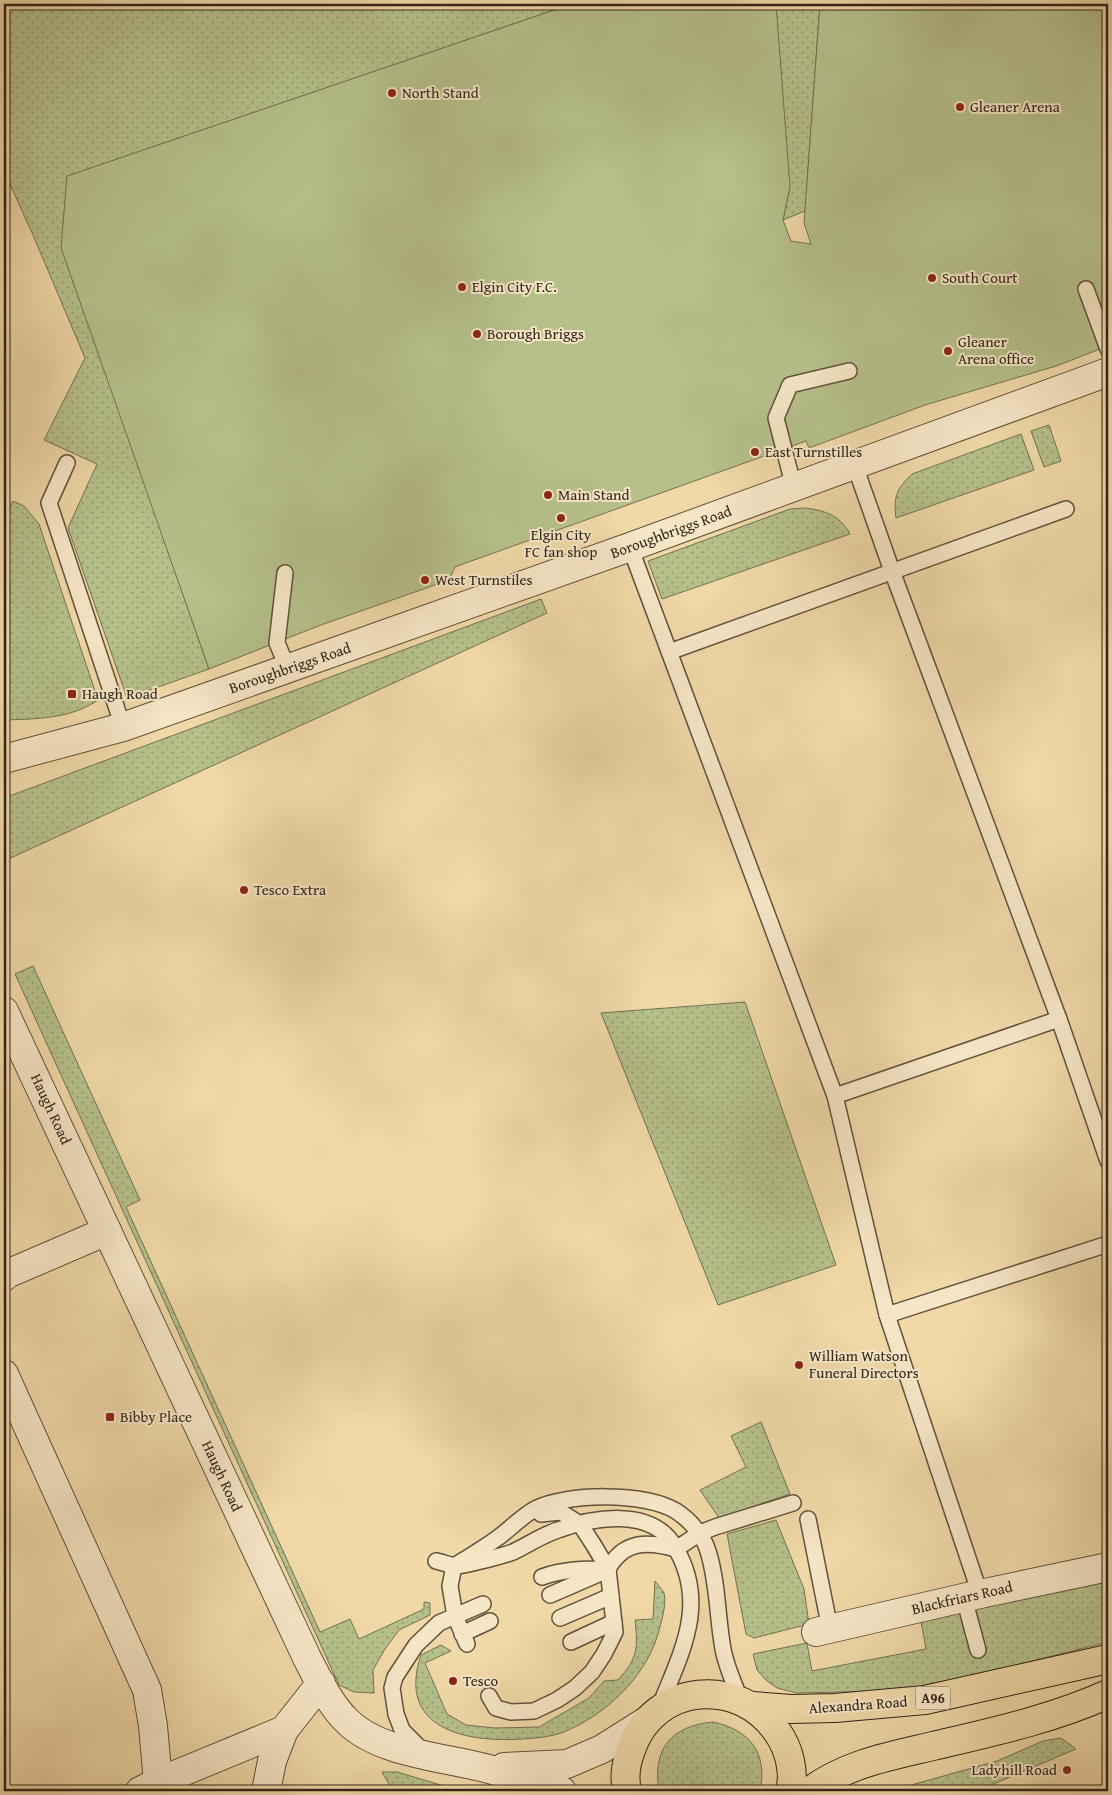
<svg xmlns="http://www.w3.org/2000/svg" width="1112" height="1795" font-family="'Gentium Book Plus',serif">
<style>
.grass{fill:url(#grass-dots);stroke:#737252}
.pitch{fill:#b5c08b;stroke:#737252}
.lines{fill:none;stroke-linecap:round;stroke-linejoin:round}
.lane-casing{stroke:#61513d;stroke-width:18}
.street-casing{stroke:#61513d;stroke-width:30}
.highway-casing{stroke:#31241a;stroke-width:30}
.lane{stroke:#f5e6c6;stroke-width:15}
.street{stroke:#f5e6c6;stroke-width:28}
.highway{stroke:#f0d8a7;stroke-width:28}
.poi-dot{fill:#8f2418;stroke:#f5e6c6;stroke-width:2}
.labels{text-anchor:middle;stroke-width:4;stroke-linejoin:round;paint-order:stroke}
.shield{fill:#f5e6c6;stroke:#6c5e4e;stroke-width:1}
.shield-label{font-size:14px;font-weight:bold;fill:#31241a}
.poi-label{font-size:15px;fill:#31241a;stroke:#f5e6c6;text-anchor:start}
.street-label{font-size:15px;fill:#31241a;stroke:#f5e6c6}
</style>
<defs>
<pattern id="grass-dots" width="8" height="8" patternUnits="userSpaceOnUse" patternTransform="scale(1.25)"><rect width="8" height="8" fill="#b5c08b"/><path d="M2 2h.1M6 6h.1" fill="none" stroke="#949c71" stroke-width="1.8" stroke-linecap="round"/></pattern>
</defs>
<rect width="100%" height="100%" fill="#f0d8a7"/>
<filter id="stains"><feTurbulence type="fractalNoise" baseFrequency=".004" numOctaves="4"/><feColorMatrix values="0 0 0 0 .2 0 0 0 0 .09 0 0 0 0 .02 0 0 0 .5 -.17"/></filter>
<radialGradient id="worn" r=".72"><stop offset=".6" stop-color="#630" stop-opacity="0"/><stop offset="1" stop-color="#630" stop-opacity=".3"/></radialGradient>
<g class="grass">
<polygon points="4,4 572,4 156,146 167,549 209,669 127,698 68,528 97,464 44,440 85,358 33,235 4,171"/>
<polygon points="655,4 820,4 805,211 783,220 790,187"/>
<polygon points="1049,425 1061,461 1044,467 1031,431"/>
<path d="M1021,434l13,36 -138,48c-3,-22 1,-29 16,-44z"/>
<path d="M13,501l11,5 15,18 59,176c-27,19 -63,19 -94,20v-201z"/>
<path d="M804,508c20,2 36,7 46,26l-188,65 -14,-38 142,-52z"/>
<polygon points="541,599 547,613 4,861 4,798"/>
<polygon points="33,966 140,1200 126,1207 320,1632 350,1619 359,1639 424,1609 424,1602 430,1603 430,1615 399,1630 385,1649 373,1670 374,1693 354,1692 339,1685 15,974"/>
<polygon points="745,1002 836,1265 718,1305 601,1013"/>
<polygon points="761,1422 790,1494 719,1518 700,1490 746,1467 731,1436"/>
<polygon points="776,1520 804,1589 809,1624 754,1638 746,1634 727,1534"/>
<polygon points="1108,1578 1108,1642 973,1676 894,1691 797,1693 777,1688 766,1680 757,1670 753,1654 807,1643 812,1671 926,1649 921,1621"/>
<path d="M655,1581c2,3 7,8 9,12 3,11 -3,30 -6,41 -13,44 -53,81 -94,98 -13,5 -28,6 -41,7 -57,4 -127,-10 -102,-84l20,-10 10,6 -26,12 22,51 19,11 29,3 44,-1 50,-29 15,-17 14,-1c20,-22 20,-32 17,-60l18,-1z"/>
<path d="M713,1722c37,8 55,31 47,69h-101c-7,-42 12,-65 54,-69z"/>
<polygon points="1061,1738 1076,1749 977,1791 890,1791 997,1761 1043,1741"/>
<polygon points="382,1772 397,1772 461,1791 393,1791"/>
</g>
<polygon class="pitch" points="572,4 776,4 790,187 783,220 791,241 811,244 804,223 820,4 1108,4 1108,346 1056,366 925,405 809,448 806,441 463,564 455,567 449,580 321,625 209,669 61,248 67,176"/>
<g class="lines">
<g class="lane-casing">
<g id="lane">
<polyline points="1086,289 1108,349"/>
<polyline points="67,463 49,503 123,727"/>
<polyline points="794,488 776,418 790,385 849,371"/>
<polyline points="630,547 835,1096 1059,1019 892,571 855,466"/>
<polyline points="285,573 277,643 288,669"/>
<polyline points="669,652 1066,509"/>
<polyline points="1059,1019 1108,1161"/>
<polyline points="835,1096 887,1315 1108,1244"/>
<polyline points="887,1315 980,1594"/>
<polyline points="808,1519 830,1629"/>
<path d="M436,1561c6,1 13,4 19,5 9,0 17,-3 26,-5 11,-3 22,-5 32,-9 15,-7 29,-17 45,-22 36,-13 94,-23 117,17 34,57 6,106 -16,161"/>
<path d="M454,1566c15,-9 31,-19 45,-29 12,-9 22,-20 36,-28 31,-16 110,-17 141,2 14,9 27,24 32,40 10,32 9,65 15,98 3,17 11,34 17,50"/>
<polyline points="454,1566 450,1586 455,1616 467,1644"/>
<path d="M542,1577c21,-8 44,-8 66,-8 16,-29 40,-28 68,-20l24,-16 15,-6 78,-24"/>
<polyline points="550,1595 603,1572"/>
<polyline points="964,1598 978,1650"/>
<polyline points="560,1618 611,1596"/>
<polyline points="462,1634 490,1621"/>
<polyline points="571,1642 614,1622"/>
<polyline points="489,1696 496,1708 511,1712 534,1711 557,1700 575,1688 592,1672 604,1654 615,1632 608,1569 593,1544 580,1524 561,1512 541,1514"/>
<polyline points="424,1752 402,1730 396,1714 392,1688 395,1677 416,1645 439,1623 483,1604"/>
</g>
</g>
<g class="street-casing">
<g id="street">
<polyline points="4,759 123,727 630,547 1108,372"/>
<path d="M4,1011l303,647c11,21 22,45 39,62 32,33 96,37 139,48 26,7 52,16 77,23"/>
<polyline points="4,1277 7,1274 107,1231"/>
<polyline points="4,1374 147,1690 153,1726 158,1782 162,1791"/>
<polyline points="816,1632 980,1594 1108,1567"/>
<polyline points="504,1767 567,1764 602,1749 648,1720"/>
<polyline points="140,1791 158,1782 284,1730 321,1683"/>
<polyline points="266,1791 272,1761 284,1730"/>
</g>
</g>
<g class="highway-casing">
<g id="highway">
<polyline points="753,1706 791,1709 835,1708 925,1700 1108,1659"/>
<path d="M627,1791c-3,-13 -1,-28 4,-41 22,-67 109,-75 147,-17 11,16 17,39 12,58"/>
<path d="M810,1791c36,-27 80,-35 123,-45 59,-14 120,-27 175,-52"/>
</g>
</g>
<use href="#lane" class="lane"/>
<use href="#street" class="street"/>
<use href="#highway" class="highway"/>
</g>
<g class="poi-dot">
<circle cx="392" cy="93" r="5"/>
<circle cx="960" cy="107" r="5"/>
<circle cx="932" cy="278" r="5"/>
<circle cx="462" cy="287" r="5"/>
<circle cx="477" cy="334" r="5"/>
<circle cx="948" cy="351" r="5"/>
<circle cx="755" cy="452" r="5"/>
<circle cx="548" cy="495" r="5"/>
<circle cx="561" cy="518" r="5"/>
<circle cx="425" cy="580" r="5"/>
<rect x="67" y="689" width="10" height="10" rx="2.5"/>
<circle cx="244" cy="890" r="5"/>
<circle cx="799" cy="1365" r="5"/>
<rect x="105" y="1412" width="10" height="10" rx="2.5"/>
<circle cx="453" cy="1681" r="5"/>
<circle cx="1067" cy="1770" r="5"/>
</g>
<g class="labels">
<rect class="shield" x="915.5" y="1686.5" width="35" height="23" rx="4"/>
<g class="shield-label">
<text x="933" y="1703">A96</text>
</g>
<g class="poi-label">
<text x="402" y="98">North Stand</text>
<text x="970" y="112">Gleaner Arena</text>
<text x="942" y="283">South Court</text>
<text x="472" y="292">Elgin City F.C.</text>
<text x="487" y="339">Borough Briggs</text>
<text x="958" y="347">Gleaner<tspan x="958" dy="17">Arena office</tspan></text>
<text x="765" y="457">East Turnstilles</text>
<text x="558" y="500">Main Stand</text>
<text x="561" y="540" text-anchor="middle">Elgin City<tspan x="561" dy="17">FC fan shop</tspan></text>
<text x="435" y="585">West Turnstiles</text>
<text x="82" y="699">Haugh Road</text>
<text x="254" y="895">Tesco Extra</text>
<text x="809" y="1361">William Watson<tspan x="809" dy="17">Funeral Directors</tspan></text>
<text x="120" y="1422">Bibby Place</text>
<text x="463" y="1686">Tesco</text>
<text x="1057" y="1775" text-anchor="end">Ladyhill Road</text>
</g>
<g class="street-label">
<text transform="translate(671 532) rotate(-20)" y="5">Boroughbriggs Road</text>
<text transform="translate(290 668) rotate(-19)" y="5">Boroughbriggs Road</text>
<text transform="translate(51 1109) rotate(65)" y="5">Haugh Road</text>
<text transform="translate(222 1476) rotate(65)" y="5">Haugh Road</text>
<text transform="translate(962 1598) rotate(-13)" y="5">Blackfriars Road</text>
<text transform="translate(858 1705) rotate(-4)" y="5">Alexandra Road</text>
</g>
</g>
<rect width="1112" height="1795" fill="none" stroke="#f0d8a7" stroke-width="20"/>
<rect x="5" y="5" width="1102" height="1785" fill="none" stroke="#31241a" stroke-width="2.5"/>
<rect x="10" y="10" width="1092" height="1775" fill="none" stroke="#31241a"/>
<rect width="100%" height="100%" filter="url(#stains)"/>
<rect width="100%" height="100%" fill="url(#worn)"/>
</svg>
